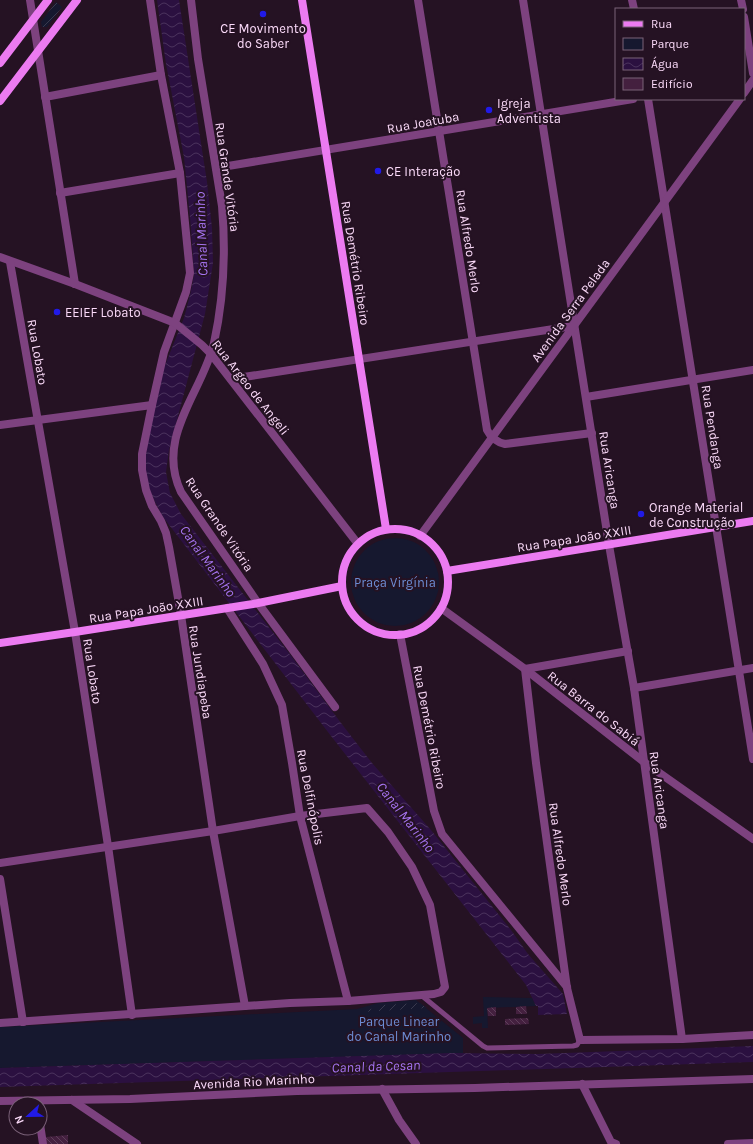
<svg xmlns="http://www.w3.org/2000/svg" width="753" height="1144" font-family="Karla,sans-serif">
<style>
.green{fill:#16182f}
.garden{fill:url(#garden-furrows)}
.water{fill:url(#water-waves)}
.building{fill:url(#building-back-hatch)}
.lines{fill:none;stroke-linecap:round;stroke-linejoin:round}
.lane{stroke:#7d427f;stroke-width:5}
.street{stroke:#7d427f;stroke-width:8}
.secondary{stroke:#ec7bf1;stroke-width:8}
.poi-dot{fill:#211ae7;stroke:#251223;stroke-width:1.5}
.labels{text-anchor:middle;stroke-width:4;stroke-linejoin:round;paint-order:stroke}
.poi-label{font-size:13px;fill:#fbdaf9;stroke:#251223;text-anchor:start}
.street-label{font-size:13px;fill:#fbdaf9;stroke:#251223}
.park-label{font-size:13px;fill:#6d8dd4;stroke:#251223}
.water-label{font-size:14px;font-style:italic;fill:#a573f0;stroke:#251223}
</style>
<defs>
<pattern id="garden-furrows" width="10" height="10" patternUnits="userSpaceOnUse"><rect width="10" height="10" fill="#16182f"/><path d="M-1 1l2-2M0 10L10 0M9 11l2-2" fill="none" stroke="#39394e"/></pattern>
<pattern id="water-waves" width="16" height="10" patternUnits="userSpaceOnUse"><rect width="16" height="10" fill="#2b1040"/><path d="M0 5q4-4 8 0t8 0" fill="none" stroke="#4b325c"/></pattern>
<pattern id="building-back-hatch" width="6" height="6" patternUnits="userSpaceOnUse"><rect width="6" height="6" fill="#44203f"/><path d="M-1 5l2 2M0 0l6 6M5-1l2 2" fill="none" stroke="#60405c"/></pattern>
</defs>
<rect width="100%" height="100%" fill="#251223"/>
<g class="green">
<circle cx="395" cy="582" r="44"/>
<polygon points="483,997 532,998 536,1006 487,1008 488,1028 482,1028 482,1023 473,1024 473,1017 484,1016"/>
<polygon points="416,1000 463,1038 463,1053 0,1068 0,1027 357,1009 378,1003"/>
</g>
<g class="garden">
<polygon points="56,2 62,7 47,27 42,27 41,22"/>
<polygon points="420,1003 427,1008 362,1012 383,1005"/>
</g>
<g class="water">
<polygon points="157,0 179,0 207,182 212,228 213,263 205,314 169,450 166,472 170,493 181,514 289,653 341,723 372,763 431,830 511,930 528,954 563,994 567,1014 538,1015 538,1006 536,1006 526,985 331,736 163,517 155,502 147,484 144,463 152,420 163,370 184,318 191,291 194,275 191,228 184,157 166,64"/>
<polygon points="753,1046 753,1062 0,1087 0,1068 452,1053 538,1054"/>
</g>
<g class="building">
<polygon points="526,1006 527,1014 516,1014 516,1007"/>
<polygon points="496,1007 496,1016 488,1016 487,1008"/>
<polygon points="528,1018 529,1024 505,1025 505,1019"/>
<polygon points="68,1135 68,1144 46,1144 46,1137"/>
</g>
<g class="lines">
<polyline class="lane" points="421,995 483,1046 487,1048 573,1046 577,1045 580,1040"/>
<g class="street">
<polyline points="30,0 75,284"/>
<polyline points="150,0 161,75 180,173 190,273 186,292 164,352 152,405 142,454 142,470 146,490 152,506 161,521 166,533 169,547 181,615 213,831 245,1006"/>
<path d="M191,0l7,59 24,147c4,47 2,91 -8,137 -12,50 -59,94 -33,149l77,111 77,104"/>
<path d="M418,0l69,430c4,8 9,12 18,14l87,-11"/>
<polyline points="523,0 609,545 634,688 682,1039"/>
<polyline points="632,0 634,9"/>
<polyline points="741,0 743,9"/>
<polyline points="744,17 753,73"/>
<polyline points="744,93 753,80"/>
<polyline points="45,97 161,75"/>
<polyline points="648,99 753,759"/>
<polyline points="216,168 633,99"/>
<polyline points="60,193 180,173"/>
<polyline points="0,257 75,284 175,323 202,345 211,354 358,544"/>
<polyline points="10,262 75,632 108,846 132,1015"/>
<polyline points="231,379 573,326"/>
<polyline points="586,397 753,370"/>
<polyline points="0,425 152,405"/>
<polyline points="420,536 740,99"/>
<polyline points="227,608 263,664 282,705 292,763 300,816 348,1001"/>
<polyline points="441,608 525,669 644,762 753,839"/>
<polyline points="400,634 434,811 442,834 567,987"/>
<polyline points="628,651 525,669 536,763 567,988 580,1040 682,1039 753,1035"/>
<polyline points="634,688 753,668"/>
<polyline points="0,863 213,831 300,816 367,808 388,832 412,867 430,905 445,987 441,992 434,994 348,1001 290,1003 0,1023"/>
<polyline points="0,879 23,1022"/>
<polyline points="582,1084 611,1142 616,1144"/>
<polyline points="382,1089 399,1120 416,1144"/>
<polyline points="72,1100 137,1144"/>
<polyline points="0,1101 130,1099 297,1091 475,1088 753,1079"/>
<polyline points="40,1124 43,1144"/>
<polyline points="728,1144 753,1143"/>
</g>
<g class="secondary">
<polyline points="302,0 386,529"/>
<polyline points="0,63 48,0"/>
<polyline points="0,101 77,0"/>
<circle cx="395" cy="582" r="53"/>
<polyline points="447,571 753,521"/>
<polyline points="0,643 75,632 253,604 342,586"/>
</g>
</g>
<g class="poi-dot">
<circle cx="263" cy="14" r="4"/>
<circle cx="489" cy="110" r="4"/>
<circle cx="378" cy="171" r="4"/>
<circle cx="57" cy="312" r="4"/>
<circle cx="641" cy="514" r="4"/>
</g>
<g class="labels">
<g class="poi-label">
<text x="263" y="33" text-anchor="middle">CE Movimento<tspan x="263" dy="15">do Saber</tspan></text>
<text x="497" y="108">Igreja<tspan x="497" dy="15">Adventista</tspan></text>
<text x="386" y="176">CE Interação</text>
<text x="65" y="317">EEIEF Lobato</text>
<text x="649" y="512">Orange Material<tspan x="649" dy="15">de Construção</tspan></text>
</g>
<g class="street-label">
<text transform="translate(423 122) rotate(-10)" y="5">Rua Joatuba</text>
<text transform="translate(228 177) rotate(82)" y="5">Rua Grande Vitória</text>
<text transform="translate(469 241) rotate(81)" y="5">Rua Alfredo Merlo</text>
<text transform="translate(356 263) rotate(81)" y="5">Rua Demétrio Ribeiro</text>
<text transform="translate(570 310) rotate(-54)" y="5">Avenida Serra Pelada</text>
<text transform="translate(38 352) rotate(80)" y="5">Rua Lobato</text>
<text transform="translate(251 387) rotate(52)" y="5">Rua Argeo de Angeli</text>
<text transform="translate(713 427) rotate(81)" y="5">Rua Pendanga</text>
<text transform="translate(610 470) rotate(81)" y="5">Rua Aricanga</text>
<text transform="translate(220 524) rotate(56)" y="5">Rua Grande Vitória</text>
<text transform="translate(574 538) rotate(-9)" y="5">Rua Papa João XXIII</text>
<text transform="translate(146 609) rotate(-9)" y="5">Rua Papa João XXIII</text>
<text transform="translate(93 671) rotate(81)" y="5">Rua Lobato</text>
<text transform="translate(201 672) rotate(81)" y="5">Rua Jundiapeba</text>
<text transform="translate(594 708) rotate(38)" y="5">Rua Barra do Sabiá</text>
<text transform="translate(430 727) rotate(79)" y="5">Rua Demétrio Ribeiro</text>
<text transform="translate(660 790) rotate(82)" y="5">Rua Aricanga</text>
<text transform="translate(311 797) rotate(79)" y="5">Rua Delfinópolis</text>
<text transform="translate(561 854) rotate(82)" y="5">Rua Alfredo Merlo</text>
<text transform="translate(254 1081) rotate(-3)" y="5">Avenida Rio Marinho</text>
</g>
<g class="park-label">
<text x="395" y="587">Praça Virgínia</text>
<text x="399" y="1026">Parque Linear<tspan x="399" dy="15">do Canal Marinho</tspan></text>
</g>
<g class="water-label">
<text transform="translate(201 234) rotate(-92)" y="5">Canal Marinho</text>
<text transform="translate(208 561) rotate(54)" y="5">Canal Marinho</text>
<text transform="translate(406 817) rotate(52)" y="5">Canal Marinho</text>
<text transform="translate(376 1066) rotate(-2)" y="5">Canal da Cesan</text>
</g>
</g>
<rect x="615" y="8" width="130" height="92" fill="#251223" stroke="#7b6279"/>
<rect x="623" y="21" width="20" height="6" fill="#ec7bf1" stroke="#7b6279"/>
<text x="651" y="28" font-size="12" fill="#fbdaf9">Rua</text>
<rect x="623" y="38" width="20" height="12" fill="#16182f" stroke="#7b6279"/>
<text x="651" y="48" font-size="12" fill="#fbdaf9">Parque</text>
<rect x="623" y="58" width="20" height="12" fill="url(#water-waves)" stroke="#7b6279"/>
<text x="651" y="68" font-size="12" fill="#fbdaf9">Água</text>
<rect x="623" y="78" width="20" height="12" fill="#44203f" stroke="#7b6279"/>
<text x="651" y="88" font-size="12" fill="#fbdaf9">Edifício</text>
<g transform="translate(28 1116) rotate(248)"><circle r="19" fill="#251223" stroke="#7b6279"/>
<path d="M0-3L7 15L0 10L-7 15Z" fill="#211ae7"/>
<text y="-6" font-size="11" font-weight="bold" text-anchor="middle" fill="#fbdaf9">N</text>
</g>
</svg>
